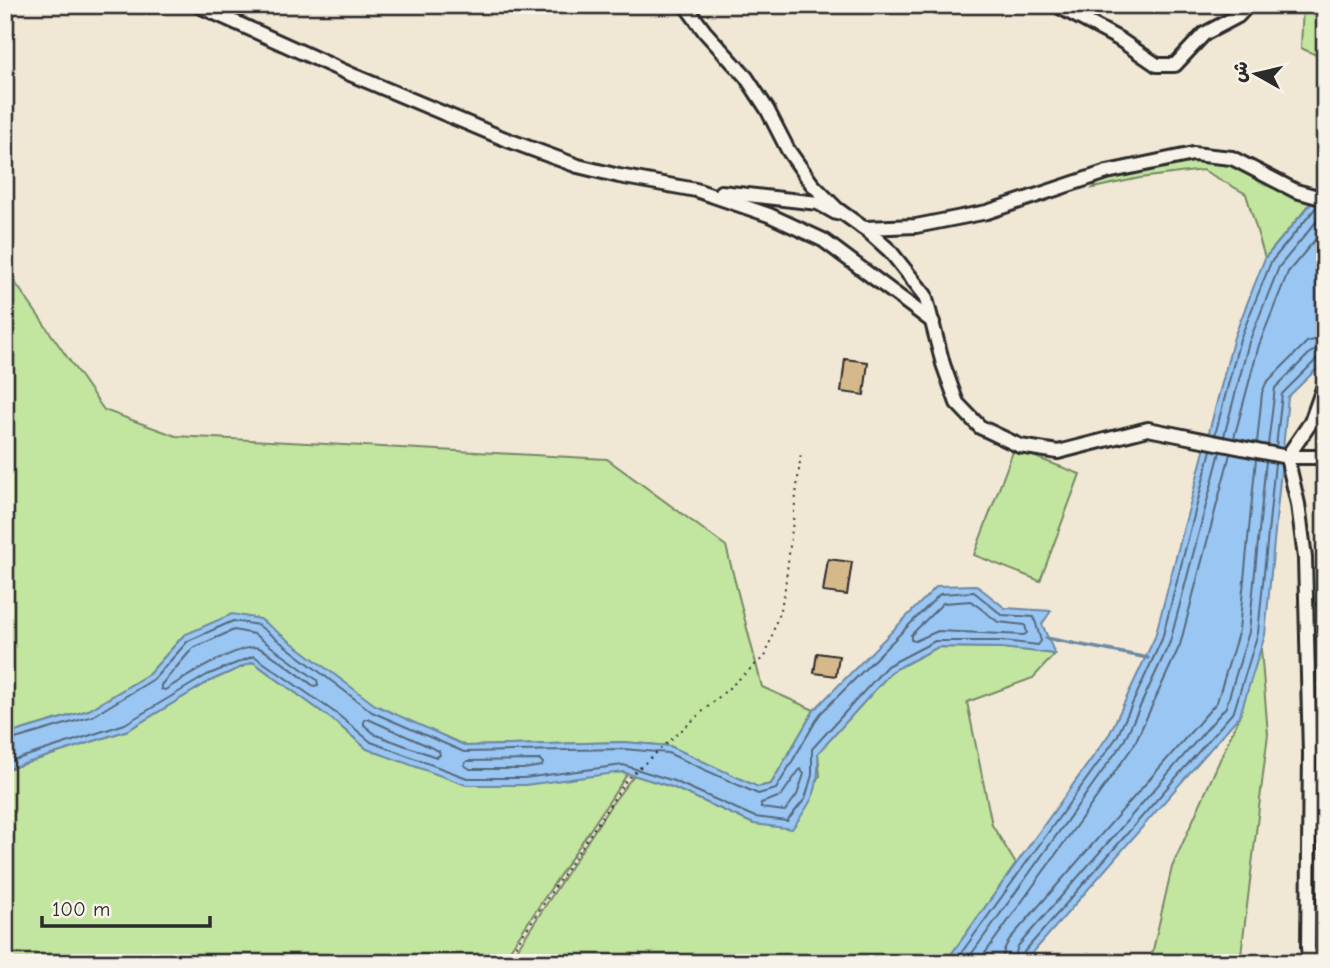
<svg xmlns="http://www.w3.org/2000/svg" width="1330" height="968" font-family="'Comic Neue','Playpen Sans Arabic',sans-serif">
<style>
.green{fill:#c2e59f;stroke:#768865;stroke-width:2}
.water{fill:#99c6f3;stroke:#6d88a3;stroke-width:2}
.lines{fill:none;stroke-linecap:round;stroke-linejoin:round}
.shore{stroke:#57697b;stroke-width:2}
.stream{stroke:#6d88a3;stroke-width:3.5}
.building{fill:#d6b98b;stroke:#2b2b2b;stroke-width:2}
.minor-casing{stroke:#2b2b2b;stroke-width:18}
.path{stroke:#2b2b2b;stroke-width:2;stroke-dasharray:2 5;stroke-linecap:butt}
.minor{stroke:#f7f3e8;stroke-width:12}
</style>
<rect width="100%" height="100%" fill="#f0e7d5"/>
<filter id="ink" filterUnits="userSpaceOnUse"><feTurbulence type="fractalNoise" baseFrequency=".0143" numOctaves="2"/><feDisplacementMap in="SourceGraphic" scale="14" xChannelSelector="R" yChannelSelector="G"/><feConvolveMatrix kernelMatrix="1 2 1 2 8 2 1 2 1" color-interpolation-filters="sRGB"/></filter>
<g filter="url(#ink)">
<g class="green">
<polygon points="1303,5 1325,5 1325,59 1301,48"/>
<polygon points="1193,155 1232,159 1315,198 1265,258 1246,194 1203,170 1140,178 1093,188 1108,173"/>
<polygon points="5,268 104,410 176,436 607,459 726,546 762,687 814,710 771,784 757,787 670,746 624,742 466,746 375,706 260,619 184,635 149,674 89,710 5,735"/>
<polygon points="1014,449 1080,474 1040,581 974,555"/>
<polygon points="1260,637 1268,734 1240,963 1150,963 1172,867 1240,715"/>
<polygon points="938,647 1003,648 1055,654 1033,678 967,702 992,825 1016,864 945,963 508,963 611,805 634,775 672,787 754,824 820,776 818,753 892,671"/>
<polygon points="253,662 333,720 367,749 628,773 501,963 5,963 5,770 128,730 210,681"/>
</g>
<g class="water">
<polygon points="1325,187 1325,361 1288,397 1265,635 1240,715 1029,957 1028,963 945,963 1110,733 1155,637 1234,337 1265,258"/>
<path d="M976,585l29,23 46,3 -9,13 13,30 -52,-6 -65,-1 -46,24 -74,82c2,37 -5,47 -26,76l-38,-5 -82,-37 -49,-15 -98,13h-59l-99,-36 -34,-29 -80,-58 -43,19 -82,49 -123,40v-35l84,-25 60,-36 35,-39 48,-21 28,5 115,86 91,41 158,-4 46,4 88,41 13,-3 43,-74 123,-124z"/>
</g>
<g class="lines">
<g class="shore">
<polyline points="1215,435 1240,339 1271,262 1318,205"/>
<polyline points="1224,436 1249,342 1279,267 1325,211"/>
<polyline points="1234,438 1259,345 1288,272 1325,228"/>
<polyline points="1257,443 1262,393 1266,383 1307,342 1325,337"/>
<polyline points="1268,445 1275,388 1311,352 1325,348"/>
<polyline points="1276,447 1282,394 1317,359 1325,357"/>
<polygon points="971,601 998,622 1025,625 1027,633 1024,635 938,631 915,641 911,640 911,635 943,603"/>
<path d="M234,630l20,4 63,46 1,5 -4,1c-15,-10 -40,-32 -55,-38 -17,-6 -78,32 -94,42l-4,-1v-4l32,-37z"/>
<polygon points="364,720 368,719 439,751 440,755 436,757 376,735 364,725"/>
<polyline points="5,742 93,716 154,679 188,641 233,621 258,625 372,712 464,752 624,749 668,753 758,794 776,789 820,714 940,594 974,592 1002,615 1034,617 1041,641 1038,645 1003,641 935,641 887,666 812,749 812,775 805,799 787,821 755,817 674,781 623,765 524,778 467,778 371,742 337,714 254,656 207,675 125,724 5,763"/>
<polygon points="540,760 543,763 542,766 523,769 470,769 464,765 467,761"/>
<polygon points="800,769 804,774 797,795 785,811 761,808 761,803 781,796"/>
<polyline points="954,963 1117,737 1162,639 1211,450"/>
<polyline points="965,963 1124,741 1170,642 1220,452"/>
<polyline points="978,963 1134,745 1180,645 1230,454"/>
<polyline points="1002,963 1004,950 1009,940 1217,702 1239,630 1256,459"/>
<polyline points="1013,963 1018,946 1226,707 1249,632 1266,461"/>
<polyline points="1021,963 1024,952 1234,711 1258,633 1275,463"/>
</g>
<polyline class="stream" points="1046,638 1148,658"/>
</g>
<g class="building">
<polygon points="845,359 868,362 864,395 841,392"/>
<polygon points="828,559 852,562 847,595 823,592"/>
<polygon points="817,653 839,656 836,676 814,673"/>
</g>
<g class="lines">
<g class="minor-casing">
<g id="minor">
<polyline points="197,5 350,74 505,139 578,166 619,176 696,190 769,215 823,240 933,322"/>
<polyline points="685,5 705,32 746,77 767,109 788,150 812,184 837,209 869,232 890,251 925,295 943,364 957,403 980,427 1020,446 1058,452 1148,429 1287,457 1325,457"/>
<polyline points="1056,5 1119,39 1157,65 1175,65 1204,34 1238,16 1248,5"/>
<polyline points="721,192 818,203 836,213"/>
<polyline points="862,227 865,228 916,226 987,212 1107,172 1193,154 1232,158 1296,191 1325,199"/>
<polyline points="1311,963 1308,948 1310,754 1305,558 1298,504 1287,457 1311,422 1325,383"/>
</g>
</g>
<polyline class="path" points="504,963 627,779 766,655 784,596 801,453"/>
<use href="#minor" class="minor"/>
</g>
</g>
<rect width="1330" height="968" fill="none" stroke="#f7f3e8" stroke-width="28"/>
<rect x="14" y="14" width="1302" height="940" fill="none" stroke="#2b2b2b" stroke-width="2.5" filter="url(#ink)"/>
<g transform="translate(1256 74) rotate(278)" stroke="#f7f3e8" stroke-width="5" paint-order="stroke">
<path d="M0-5L12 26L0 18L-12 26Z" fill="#2b2b2b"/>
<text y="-10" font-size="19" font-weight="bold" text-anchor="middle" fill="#2b2b2b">ش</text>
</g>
<path d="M42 916v10h168v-10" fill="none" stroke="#2b2b2b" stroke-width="3.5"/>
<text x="52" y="916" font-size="21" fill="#2b2b2b" stroke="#f7f3e8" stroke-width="5" paint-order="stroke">100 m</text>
</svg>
